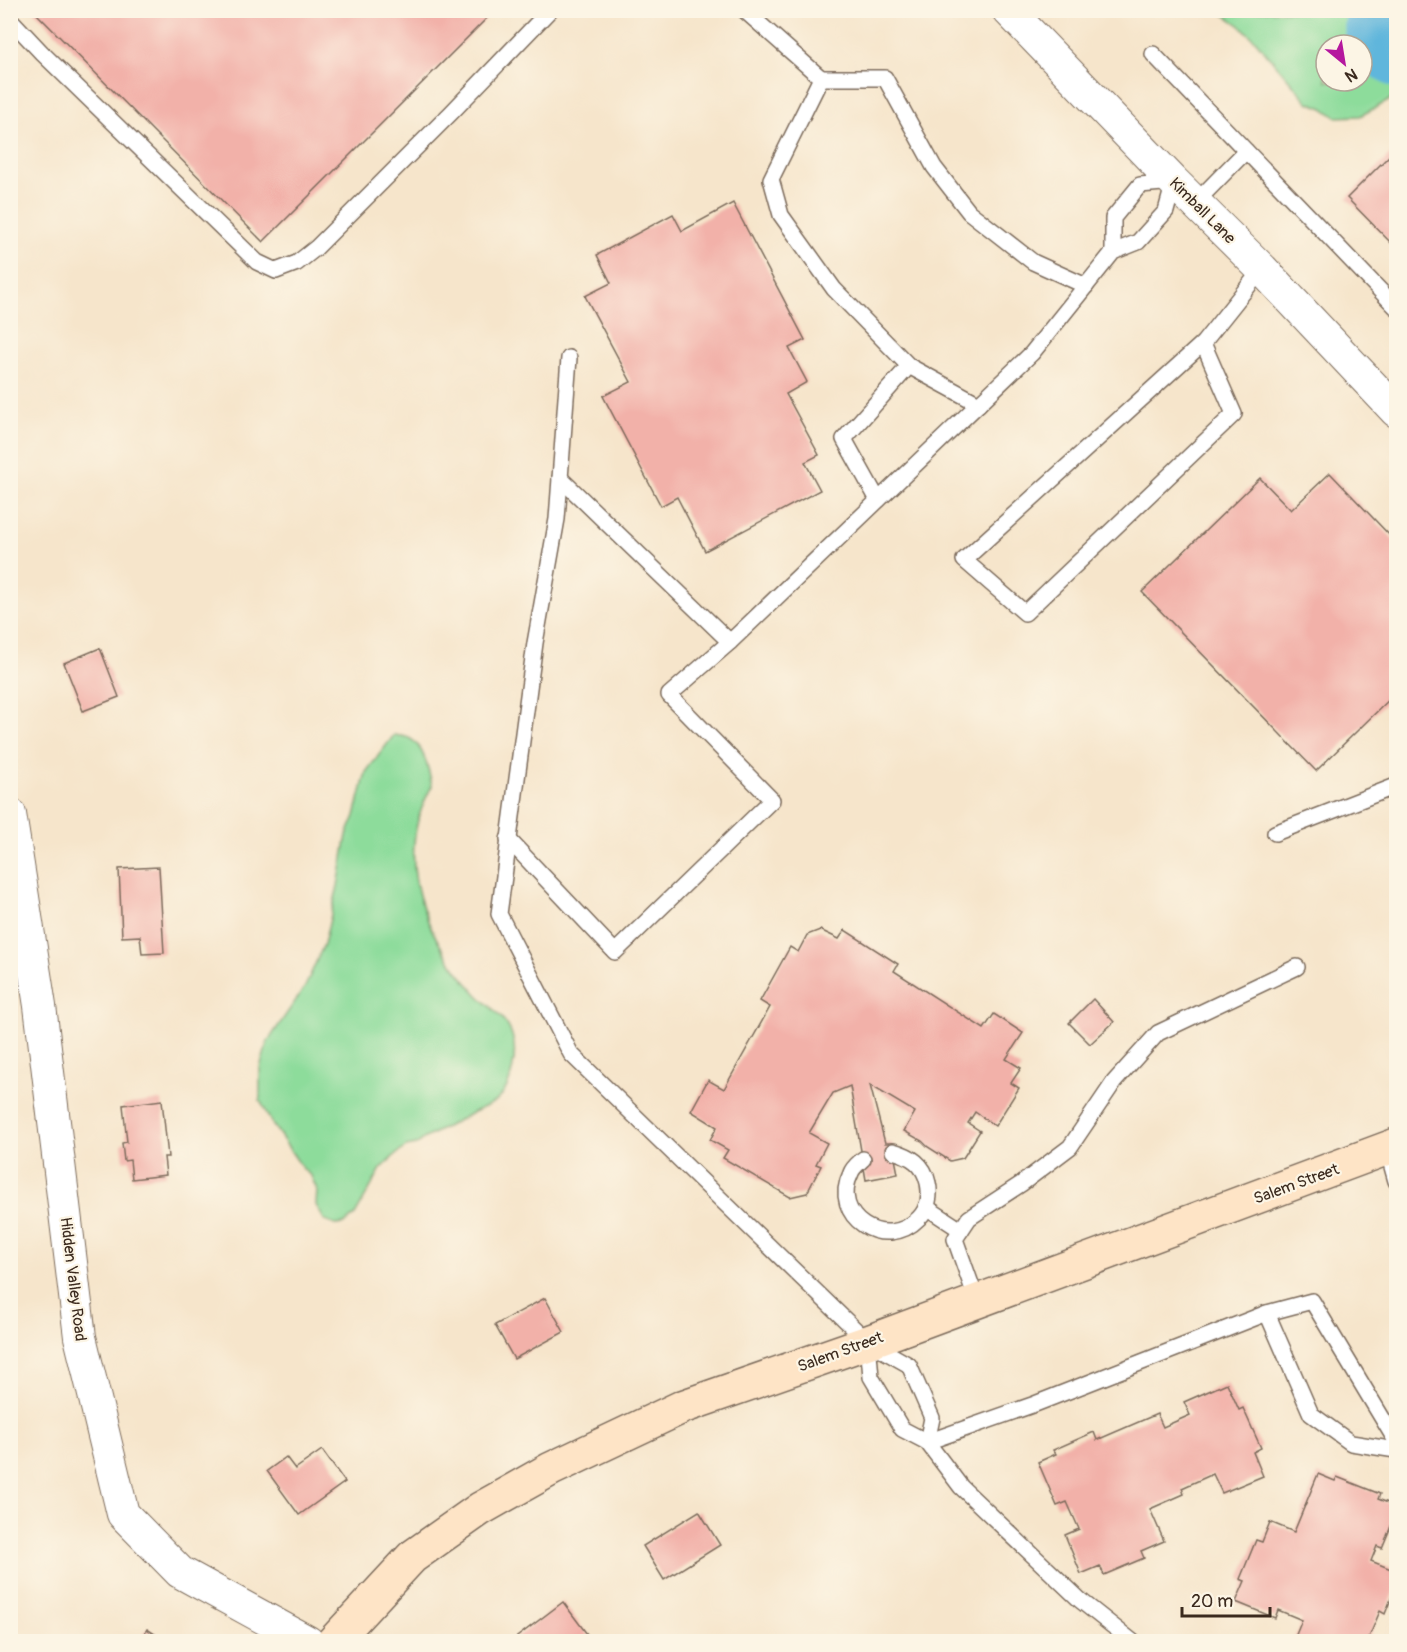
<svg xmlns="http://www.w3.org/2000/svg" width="1407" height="1652" font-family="Pangolin,sans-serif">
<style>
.green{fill:#8ddc9b;stroke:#64835c;stroke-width:1.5;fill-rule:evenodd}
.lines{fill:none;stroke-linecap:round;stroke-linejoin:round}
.river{stroke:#5fb6dc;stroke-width:52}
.building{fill:#f2b1a9}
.service-casing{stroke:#7c6b5b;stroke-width:18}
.minor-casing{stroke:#7c6b5b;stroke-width:34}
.secondary-casing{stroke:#7c6b5b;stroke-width:36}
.service{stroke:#fff;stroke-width:15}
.minor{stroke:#fff;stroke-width:32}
.secondary{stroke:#fee4c6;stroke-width:33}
.labels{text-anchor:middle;stroke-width:4.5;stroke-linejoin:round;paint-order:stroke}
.street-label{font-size:16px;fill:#3b2a1e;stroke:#fcf5e5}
</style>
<rect width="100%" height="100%" fill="#fcf5e5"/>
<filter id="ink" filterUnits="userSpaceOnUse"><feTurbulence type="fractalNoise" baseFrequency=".0167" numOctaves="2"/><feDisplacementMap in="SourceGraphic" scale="12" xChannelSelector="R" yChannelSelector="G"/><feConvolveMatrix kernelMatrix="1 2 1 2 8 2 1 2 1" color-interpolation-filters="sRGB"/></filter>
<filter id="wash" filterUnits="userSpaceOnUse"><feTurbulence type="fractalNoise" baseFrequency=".008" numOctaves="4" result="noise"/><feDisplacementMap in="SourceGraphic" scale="24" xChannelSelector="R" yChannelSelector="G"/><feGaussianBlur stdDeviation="1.35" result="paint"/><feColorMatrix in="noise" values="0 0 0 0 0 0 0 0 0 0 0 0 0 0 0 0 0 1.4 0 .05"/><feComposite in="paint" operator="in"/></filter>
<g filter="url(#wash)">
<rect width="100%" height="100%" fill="#f6e5cb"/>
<g class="green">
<path d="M1219,11h177v86l-36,19 -24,1 -13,-9 -15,-6 -53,-62 -13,-13zM1326,45h36v36h-36z"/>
<path d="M394,735c5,1 11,1 15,3 15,7 20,33 23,48 -41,73 -8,151 45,208 12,13 29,23 35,41 6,17 0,52 -14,64 -5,5 -14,8 -20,11 -18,9 -35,19 -53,28l-9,7 -10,2 -13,10 -12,12 -26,46 -11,9 -9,1 -10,-4 -9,-16 1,-15 -6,-14 -8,-7 -32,-47 -11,-22v-32l8,-27 37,-54 19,-43 14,-58 9,-51 8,-19 11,-44z"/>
</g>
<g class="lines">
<path class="river" d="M1374,10c-10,27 1,37 22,51"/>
</g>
<g id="blocks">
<g class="building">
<polygon points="33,10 495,10 263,242"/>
<polygon points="1396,149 1396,246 1395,247 1347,198"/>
<polygon points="733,203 805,340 789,348 807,382 786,394 819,455 805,462 820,490 705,551 677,497 661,506 603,396 631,382 585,296 611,283 597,255 673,214 682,231"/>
<polygon points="1330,473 1396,542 1396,693 1316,771 1142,592 1260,478 1291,510"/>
<polygon points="100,648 119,697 83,711 64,663"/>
<polygon points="159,867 164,953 142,954 140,936 122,937 119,869"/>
<polygon points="820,930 839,939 845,930 898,964 894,971 984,1029 994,1014 1023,1033 1006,1059 1021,1068 1011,1083 1019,1088 995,1126 975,1112 968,1123 980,1131 963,1158 950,1161 928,1147 922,1141 904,1131 915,1112 870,1085 885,1143 892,1143 898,1174 866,1180 850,1086 833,1093 809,1133 827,1143 816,1164 821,1166 807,1193 790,1197 723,1158 728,1150 710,1140 717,1127 691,1111 708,1080 724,1089 770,1007 760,1001 790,947 798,952 807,935"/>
<polygon points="1093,999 1114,1022 1090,1044 1069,1023"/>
<polygon points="162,1100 168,1157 164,1157 166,1175 132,1179 130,1160 124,1161 122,1143 127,1142 123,1105"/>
<polygon points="545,1298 564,1332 514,1359 495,1325"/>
<polygon points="1227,1383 1239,1410 1243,1408 1261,1448 1253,1452 1263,1476 1222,1493 1213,1474 1182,1488 1184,1494 1150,1509 1164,1541 1141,1551 1144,1558 1104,1575 1100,1566 1081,1574 1065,1535 1079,1529 1067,1502 1057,1506 1038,1462 1056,1454 1053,1450 1094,1432 1097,1440 1157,1414 1163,1427 1190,1415 1184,1402"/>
<polygon points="322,1450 345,1482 299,1515 267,1471 286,1457 295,1469"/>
<polygon points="1318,1474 1335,1481 1337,1477 1380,1494 1378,1499 1396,1506 1396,1514 1382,1548 1377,1546 1371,1561 1396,1571 1396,1586 1385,1614 1380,1611 1367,1642 1293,1642 1302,1620 1278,1610 1275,1618 1236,1602 1245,1581 1240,1579 1256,1540 1262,1542 1270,1522 1294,1532"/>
<polygon points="699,1511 720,1545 664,1580 643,1546"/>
<polygon points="563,1602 593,1642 514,1642 513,1640"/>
<polygon points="147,1629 167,1642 139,1642"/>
</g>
</g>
</g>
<g filter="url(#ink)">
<use href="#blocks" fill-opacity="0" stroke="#7c6b5b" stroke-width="1.5"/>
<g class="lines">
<g class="service-casing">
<g id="service">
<polyline points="744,10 821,78 771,179 781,215 834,289 909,366"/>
<polyline points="10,19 42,53 257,262 276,271 297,263 316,248 451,113 550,10"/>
<polyline points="1153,54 1396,307"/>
<polyline points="821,78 885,78 934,167 969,212 1033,262 1086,286"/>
<polyline points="1195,203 1246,151"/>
<polyline points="1203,343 1234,414 1025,613 964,560 1203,343 1262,269"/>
<polyline points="569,358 557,519 535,643 499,914 571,1054 868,1342 909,1365 932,1418 927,1442"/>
<polyline points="560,478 730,642 1032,353 1113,252 1138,242 1166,211 1174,182 1140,185 1113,218 1113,252"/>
<polyline points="878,500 844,439 909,366 979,404"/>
<polyline points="1275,833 1396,786"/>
<polyline points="508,839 615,952 772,800 669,695 730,642"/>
<polyline points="1387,1149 1396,1181"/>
<path d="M863,1159c-4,4 -10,8 -12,14 -22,44 34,80 68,45 9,-9 12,-23 9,-35 -4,-19 -17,-27 -35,-32"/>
<polyline points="926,1207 961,1230"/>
<polyline points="977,1301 955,1239 969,1218 1021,1184 1070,1147 1114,1082 1158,1033 1297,967"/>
<polyline points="1267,1313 1311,1414 1351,1443 1396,1450"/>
<polyline points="868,1342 871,1377 902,1429 927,1442 961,1487 1080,1600 1133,1642"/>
<polyline points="927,1442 1035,1404 1267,1313 1312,1301 1396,1441"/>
</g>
</g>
<g class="minor-casing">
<g id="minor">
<polyline points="1008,10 1174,182 1262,269 1396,411"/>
<polyline points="10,814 40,1006 80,1337 123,1514 180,1572 308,1642"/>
</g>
</g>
<g class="secondary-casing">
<polyline id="secondary" points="333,1642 412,1557 480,1509 551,1469 682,1407 868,1342 1396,1145"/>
</g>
<use href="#service" class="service"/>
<use href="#minor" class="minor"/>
<use href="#secondary" class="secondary"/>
</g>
</g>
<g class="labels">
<g class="street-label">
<text transform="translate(1203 210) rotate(45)" y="6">Kimball Lane</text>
<text transform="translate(1296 1183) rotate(-20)" y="6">Salem Street</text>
<text transform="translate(74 1279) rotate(83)" y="6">Hidden Valley Road</text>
<text transform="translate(840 1351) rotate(-20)" y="6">Salem Street</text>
</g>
</g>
<rect width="1407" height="1652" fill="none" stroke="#fcf5e5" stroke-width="36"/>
<g transform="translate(1344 63) rotate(150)"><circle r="28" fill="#fcf5e5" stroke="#afa495" stroke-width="1.5"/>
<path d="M0-4.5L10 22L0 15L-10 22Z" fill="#b5179e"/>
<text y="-9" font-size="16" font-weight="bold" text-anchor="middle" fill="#3b2a1e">N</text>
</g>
<path d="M1182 1607v9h88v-9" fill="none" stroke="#3b2a1e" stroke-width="3"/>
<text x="1191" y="1607" font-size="18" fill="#3b2a1e" stroke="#fcf5e5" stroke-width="4.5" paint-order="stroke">20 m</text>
</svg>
